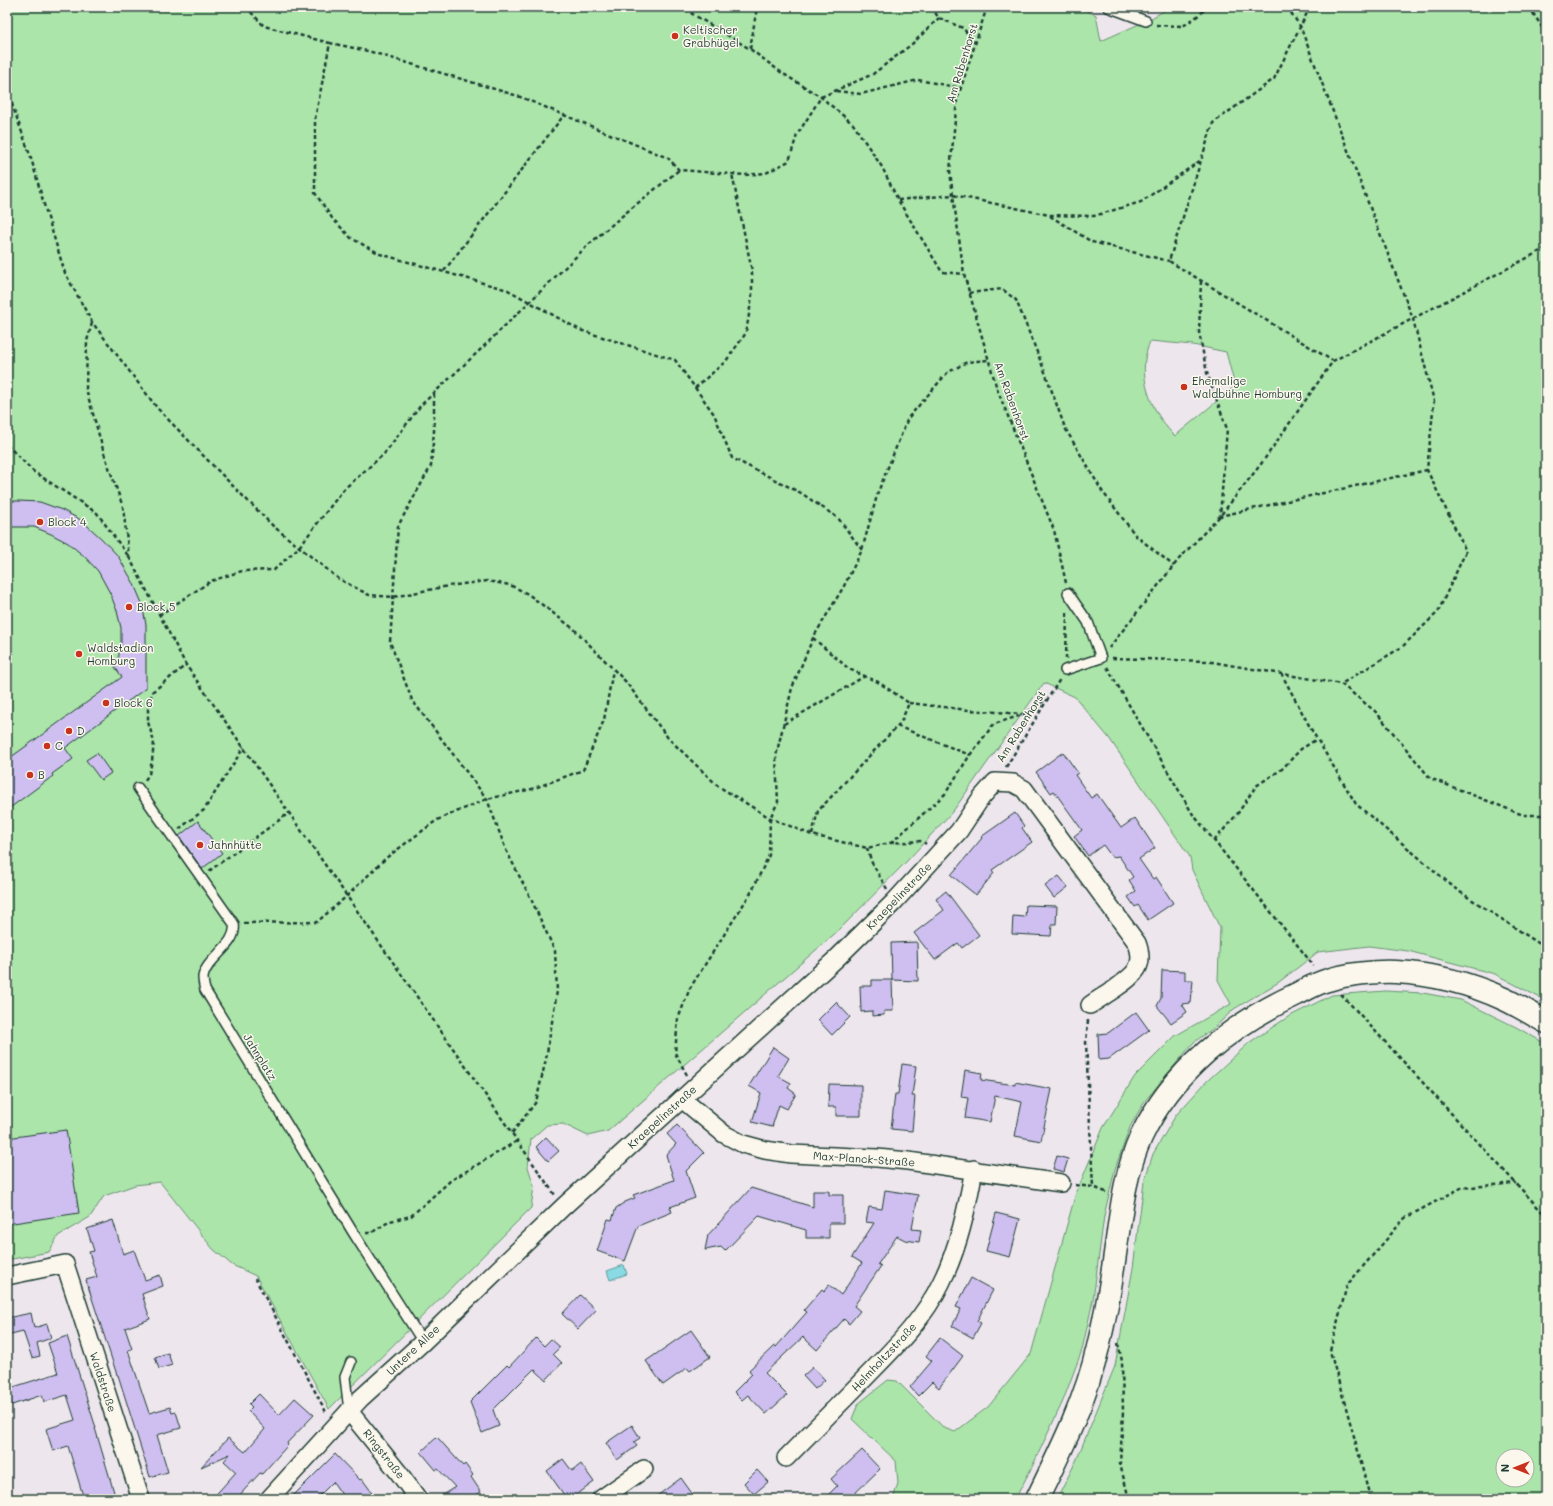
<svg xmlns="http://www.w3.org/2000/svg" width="1553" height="1506" font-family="Mali,sans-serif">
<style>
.green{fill:#abe5aa;stroke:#65916f;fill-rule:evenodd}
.water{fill:#89dae3;stroke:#5f9b9d}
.building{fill:#cebff0;stroke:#1f3d34}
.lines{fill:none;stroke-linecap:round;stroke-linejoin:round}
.service-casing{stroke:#1f3d34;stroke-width:12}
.minor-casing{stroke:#1f3d34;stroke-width:20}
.tertiary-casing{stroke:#1f3d34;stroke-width:25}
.path{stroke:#1f3d34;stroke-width:2.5;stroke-dasharray:4 3;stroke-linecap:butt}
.service{stroke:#fbf7ec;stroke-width:9}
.minor{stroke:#fbf7ec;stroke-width:17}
.tertiary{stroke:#fbf7ec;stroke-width:22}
.poi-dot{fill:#c8321e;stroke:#fbf7ec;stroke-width:1.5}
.labels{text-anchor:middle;stroke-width:3;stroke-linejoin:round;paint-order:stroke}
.poi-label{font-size:11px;fill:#1f3d34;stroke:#fbf7ec;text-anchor:start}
.street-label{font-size:11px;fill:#1f3d34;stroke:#fbf7ec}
</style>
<rect width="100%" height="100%" fill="#eee6ed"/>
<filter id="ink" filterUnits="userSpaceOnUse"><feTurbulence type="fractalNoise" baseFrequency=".025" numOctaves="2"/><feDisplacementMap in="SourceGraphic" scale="8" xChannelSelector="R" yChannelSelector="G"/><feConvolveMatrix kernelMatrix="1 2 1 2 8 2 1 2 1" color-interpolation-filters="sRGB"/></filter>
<g filter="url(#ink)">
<g class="green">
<path d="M7,7h1070l19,8 5,26 45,-20 25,-14h375v994l-51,-27 -87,-23 -39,-5 -51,6 -39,30 -45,27 -20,19 -20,14 -50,60 -14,25 -15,42 -11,47 -11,84 -11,50 -19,51 -31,66 -17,32h-122l5,-16 -2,-22 -44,-42 6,-15 30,-24 9,1 47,47 11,4 33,-25 43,-53 44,-158 28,-68 32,-52 40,-40 56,-32 -13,-24 2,-52 -28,-58 -2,-13 -81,-119 -34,-41 -31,-14 -91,128 -46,50 -68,69 -231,201 -20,5 -25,-12 -16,1 -16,14 -3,28 6,19 -3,22 -202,201 -73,-133 -24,-11 -19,-16 -53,-67 -25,3 -31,11 -14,21 -32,19 -9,16 -42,8zM1150,341l43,4 33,7 9,34 -60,50c-19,-18 -34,-49 -30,-77 1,-6 3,-12 5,-18z"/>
<path d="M1385,991l38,2 38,7 55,27 30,17v455h-489l19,-38 39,-95 18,-98 11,-86 9,-28 23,-39 31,-34 43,-39 38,-25 44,-22zM1503,1456h24v24h-24z"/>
</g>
<polygon class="water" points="624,1265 627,1274 610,1280 607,1271"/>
<g class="building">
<polygon points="7,501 18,501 40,502 62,510 81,520 101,538 118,556 133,582 142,603 146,625 146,688 65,748 73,759 52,774 53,776 7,810 7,760 122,677 115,667 118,660 121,643 121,628 117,611 110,593 98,571 84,556 68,543 51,534 34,527 7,527"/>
<polygon points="1063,752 1078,773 1075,775 1091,798 1097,794 1121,828 1135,818 1155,848 1139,859 1153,879 1156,877 1173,903 1148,920 1138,905 1135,907 1128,897 1136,891 1129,880 1133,877 1119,856 1112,857 1103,845 1088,856 1074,836 1082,830 1054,791 1051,793 1036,772"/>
<polygon points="97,753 111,773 101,780 86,760"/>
<polygon points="1015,813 1024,826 1022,828 1032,842 992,870 994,873 976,895 951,875 982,838 981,837"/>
<polygon points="198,821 222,853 202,869 179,836"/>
<polygon points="1059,876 1068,887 1054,898 1045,886"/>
<polygon points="946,891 979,935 962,948 958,943 935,960 914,933 944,910 936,899"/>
<polygon points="1026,905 1057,906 1056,924 1052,924 1051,936 1012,934 1013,916 1025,917"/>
<polygon points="917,942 918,981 892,980 893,1011 884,1011 884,1015 872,1016 872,1011 861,1012 860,986 872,986 872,980 892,980 891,943"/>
<polygon points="1162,970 1185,971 1185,980 1193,980 1191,1003 1182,1004 1187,1012 1171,1023 1157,1006 1161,998"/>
<polygon points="836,1002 850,1017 832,1035 818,1020"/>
<polygon points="1136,1012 1149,1030 1109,1059 1099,1060 1098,1034 1108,1033"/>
<polygon points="773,1047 789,1058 778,1076 791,1083 788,1088 796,1094 787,1109 779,1105 772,1127 752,1122 761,1093 749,1086"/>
<polygon points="902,1064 916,1066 912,1096 915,1096 912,1131 891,1129 895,1094 898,1094"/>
<polygon points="965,1070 982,1073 981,1080 1015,1085 1015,1082 1052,1089 1041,1141 1015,1136 1022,1102 995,1096 990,1122 965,1118 968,1098 961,1097"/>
<polygon points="829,1084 861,1085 861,1116 836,1116 836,1107 828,1107"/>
<polygon points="677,1125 704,1153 686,1171 695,1198 670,1207 672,1212 638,1226 625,1261 597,1251 608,1219 612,1220 616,1208 625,1202 635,1198 633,1195 674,1180 666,1155 676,1144 667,1134"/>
<polygon points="66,1130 79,1213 7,1224 7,1138"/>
<polygon points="546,1137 559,1151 548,1161 536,1147"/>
<polygon points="1057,1156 1068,1159 1064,1172 1053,1169"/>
<polygon points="751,1188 813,1207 813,1191 829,1191 829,1195 843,1195 843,1223 829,1223 829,1238 806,1238 806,1230 759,1216 725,1251 721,1247 705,1250 708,1235"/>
<polygon points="885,1190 918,1195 912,1229 921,1230 919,1242 905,1240 897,1236 878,1264 881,1266 854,1306 860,1311 849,1324 844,1319 817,1350 803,1337 765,1373 787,1395 766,1414 748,1395 742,1400 734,1392 752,1374 749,1370 774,1346 776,1347 807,1312 804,1310 822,1289 824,1291 829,1285 841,1295 862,1263 852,1257 874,1223 866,1222 869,1207 882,1209"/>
<polygon points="996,1213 1020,1219 1010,1257 986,1251"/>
<polygon points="113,1220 123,1254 134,1250 145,1280 160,1275 163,1286 142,1294 150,1319 125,1328 132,1349 128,1350 149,1413 170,1407 172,1413 176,1412 181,1428 157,1435 168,1472 150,1477 118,1375 117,1375 86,1280 97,1277 89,1252 94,1251 87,1229"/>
<polygon points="971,1278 993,1290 977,1321 981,1323 973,1338 952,1326 961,1309 956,1307"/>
<polygon points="580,1295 596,1310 578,1329 562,1314"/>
<polygon points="31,1313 34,1328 47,1324 51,1338 37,1343 40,1356 32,1358 23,1331 7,1335 7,1318"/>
<polygon points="691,1330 710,1357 690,1371 687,1368 663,1385 646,1361"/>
<polygon points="67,1336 96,1428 95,1428 116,1499 84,1499 68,1446 53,1451 46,1429 75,1420 67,1395 44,1402 42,1395 12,1405 7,1390 7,1389 58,1373 48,1343"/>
<polygon points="536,1338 544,1346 551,1339 560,1347 553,1354 562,1363 546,1380 534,1369 493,1410 499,1426 482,1433 470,1402 507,1365 509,1367"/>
<polygon points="940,1338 963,1356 939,1388 932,1382 918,1396 910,1387 932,1361 926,1356"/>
<polygon points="168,1353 172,1365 159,1369 155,1357"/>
<polygon points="813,1367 825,1380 815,1389 803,1376"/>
<polygon points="259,1394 279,1415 295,1398 314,1415 287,1443 288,1445 262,1474 260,1473 236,1499 212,1499 236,1472 224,1461 230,1454 201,1467 228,1438 245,1452 265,1429 248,1411 252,1407 249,1404"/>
<polygon points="632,1425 640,1438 634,1442 637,1446 617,1460 606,1443"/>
<polygon points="437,1437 463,1466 465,1464 473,1475 471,1477 481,1492 470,1499 436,1499 455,1487 438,1469 436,1470 421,1452"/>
<polygon points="862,1450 880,1469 849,1499 824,1499 837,1486 831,1479"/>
<polygon points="335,1454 360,1480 362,1479 377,1499 345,1499 333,1482 316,1499 290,1499"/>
<polygon points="563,1459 572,1471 581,1464 594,1482 571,1499 567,1499 547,1471"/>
<polygon points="757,1470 768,1482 754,1494 744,1483"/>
<polygon points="681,1478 696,1499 653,1499"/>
</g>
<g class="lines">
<g class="service-casing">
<g id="service">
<polyline points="1108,7 1146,21"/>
<polyline points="1065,670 1101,658 1088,622 1068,593"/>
<path d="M138,788l96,136c4,21 -28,34 -31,53 0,4 1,9 2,13l149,244 69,108"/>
<polyline points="349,1411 345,1377 351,1362"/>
</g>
</g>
<g class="minor-casing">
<g id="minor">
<polyline points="682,1099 724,1134 743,1144 765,1150 791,1154 877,1158 908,1161 1061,1183"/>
<polyline points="7,1276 65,1264 141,1499"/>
<polyline points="349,1411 399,1473 418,1499"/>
<path d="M786,1458c26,-26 51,-52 77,-78 29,-30 60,-59 78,-97 18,-36 26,-75 33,-114"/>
<path d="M269,1499l91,-100 63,-57 140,-135 274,-249 57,-56 65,-71 22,-33 14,-16 18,1 11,6 113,154c9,24 -3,32 -21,45 -9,6 -17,11 -26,17"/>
<polyline points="601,1499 644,1469"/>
</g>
</g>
<g class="tertiary-casing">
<path id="tertiary" d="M1037,1499c24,-49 49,-99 61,-152 7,-29 13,-63 17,-93 6,-41 9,-79 26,-117 31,-66 91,-113 156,-143 10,-5 20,-11 31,-14 19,-6 48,-9 68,-8 37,2 75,12 108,27 15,7 28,15 42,23"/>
</g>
<g class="path">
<polyline points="246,7 264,26 330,43"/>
<polyline points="678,7 686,10 750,49 782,73 821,97 853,124 882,167 898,200 942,272 964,274"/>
<polyline points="931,7 939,18 963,28 975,43"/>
<polyline points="987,7 957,100 950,171 953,195 964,274 997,389 1054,530 1066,583"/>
<polyline points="1287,7 1300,26 1413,319 1434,401 1427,470 1466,551 1438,612 1402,647 1341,684"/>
<polyline points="1310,7 1274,79 1213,123 1169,261 1333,361"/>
<polyline points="1529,7 1546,33"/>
<polyline points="1156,25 1183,26 1199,15 1207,7"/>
<polyline points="750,49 757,7"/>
<polyline points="7,90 31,158 45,208 65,273 92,322 158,409 229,482 273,526 339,579 369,595 393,597 448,586 487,581 510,585 528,594 574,629 626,682 668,738 718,786 770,818 812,835 867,848 890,843 922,841 926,844"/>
<polyline points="836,91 861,94 918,80 961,88"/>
<polyline points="898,200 953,195 1049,215 1094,216 1141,202 1201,160"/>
<polyline points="1050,216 1092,242 1169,261"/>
<polyline points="444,271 564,115"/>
<polyline points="1201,281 1199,332 1207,373 1227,429 1220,516 1427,470"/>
<polyline points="969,293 1002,289 1016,300 1045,372 1065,428 1102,491 1136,536 1174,566"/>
<polyline points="92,323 87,341 86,389 104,453 123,507 129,557"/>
<polyline points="695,388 726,361 746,333 752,296 752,271 732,174"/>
<polyline points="434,394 434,431 431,466 398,526 390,642 412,700 487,799 506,850 531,899 555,951 557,991 546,1059 536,1102 512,1133"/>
<polyline points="7,445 34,472 97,513 129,557 186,665 555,1195"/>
<polyline points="862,550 838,518 801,493 732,458 714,414 675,360 580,330 508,290 380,254 351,238 332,218 315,193 315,119 330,43 368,51 518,96 668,158 679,170 744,175 766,173 789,161 797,135 821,97 873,74 912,44 939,18"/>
<polyline points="159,615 211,581 242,571 274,570 299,547 344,489 384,454 421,405 479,351 587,246 628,211 679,170"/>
<polyline points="1109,648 1179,559 1220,516 1261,464 1333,361 1546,248"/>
<polyline points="1112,658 1206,661 1341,684 1376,712 1430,778 1523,815 1546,815"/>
<polyline points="1066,659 1067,612"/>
<polyline points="1107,667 1192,813 1314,966"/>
<polyline points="1281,673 1311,729 1356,804 1457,890 1546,948"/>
<polyline points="909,703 969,710 1022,714"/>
<polyline points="784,724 865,676"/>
<polyline points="897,726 970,755"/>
<polyline points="1006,767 1060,679"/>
<polyline points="145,780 149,774 152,761 154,742 148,722 148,709 152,692 186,665"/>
<polyline points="179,829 204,810 244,747"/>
<polyline points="812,835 818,811 901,722 909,703 878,682 849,669 813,638"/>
<polyline points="1214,841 1238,813 1256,786 1282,769 1301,749 1317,739"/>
<polyline points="891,843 945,794 970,755 994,724 1025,714 1046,699"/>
<polyline points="867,848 872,863 887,889"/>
<polyline points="209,871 289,813"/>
<polyline points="244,923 317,922 347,896 386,858 437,820 487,799 532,789 583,770 604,720 613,670"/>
<polyline points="1341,994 1546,1216"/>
<polyline points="1088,1020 1086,1043 1093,1187"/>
<polyline points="687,1075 675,1053 678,1019 690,988 752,891 769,855 770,818 778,802 776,756 792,688 813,638 844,586 862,550 878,492 908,418 947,373 967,362 988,360"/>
<polyline points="1075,1185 1093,1187 1106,1192"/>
<polyline points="366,1233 371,1233 390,1221 411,1216 450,1181 517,1141"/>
<polyline points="255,1278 327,1414"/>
<polyline points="1118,1343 1122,1361 1123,1412 1120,1464 1129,1499"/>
<polyline points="1370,1499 1357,1447 1330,1351 1347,1285 1405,1218 1461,1188 1516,1183"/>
</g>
<use href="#service" class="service"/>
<use href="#minor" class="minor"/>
<use href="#tertiary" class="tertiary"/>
</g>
</g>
<g class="poi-dot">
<circle cx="675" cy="36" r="4"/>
<circle cx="1184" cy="387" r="4"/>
<circle cx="40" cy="522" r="4"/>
<circle cx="129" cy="607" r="4"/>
<circle cx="79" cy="654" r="4"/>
<circle cx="106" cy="703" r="4"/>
<circle cx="69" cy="731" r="4"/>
<circle cx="47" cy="746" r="4"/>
<circle cx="30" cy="775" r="4"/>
<circle cx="200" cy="845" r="4"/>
</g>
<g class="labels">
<g class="poi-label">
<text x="683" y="34">Keltischer<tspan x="683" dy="13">Grabhügel</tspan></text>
<text x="1192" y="385">Ehemalige<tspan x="1192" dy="13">Waldbühne Homburg</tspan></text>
<text x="48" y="526">Block 4</text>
<text x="137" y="611">Block 5</text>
<text x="87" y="652">Waldstadion<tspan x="87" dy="13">Homburg</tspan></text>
<text x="114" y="707">Block 6</text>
<text x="77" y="735">D</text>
<text x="55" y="750">C</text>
<text x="38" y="779">B</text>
<text x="208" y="849">Jahnhütte</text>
</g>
<g class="street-label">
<text transform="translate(962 63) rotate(-73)" y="4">Am Rabenhorst</text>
<text transform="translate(1012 401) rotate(70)" y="4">Am Rabenhorst</text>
<text transform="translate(1021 726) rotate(-58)" y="4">Am Rabenhorst</text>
<text transform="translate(899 896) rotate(-46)" y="4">Kraepelinstraße</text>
<text transform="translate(260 1057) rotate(58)" y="4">Jahnplatz</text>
<text transform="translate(662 1117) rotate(-42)" y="4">Kraepelinstraße</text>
<text transform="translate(864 1159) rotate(4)" y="4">Max-Planck-Straße</text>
<text transform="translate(413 1350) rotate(-43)" y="4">Untere Allee</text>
<text transform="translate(884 1357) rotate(-47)" y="4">Helmholtzstraße</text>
<text transform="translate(103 1382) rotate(72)" y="4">Waldstraße</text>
<text transform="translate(384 1454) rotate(52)" y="4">Ringstraße</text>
</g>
</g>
<rect width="1553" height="1506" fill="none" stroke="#fbf7ec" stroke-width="24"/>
<rect x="12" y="12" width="1529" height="1482" fill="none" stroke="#1f3d34" stroke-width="1.5" filter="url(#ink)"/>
<g transform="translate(1515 1468) rotate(270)"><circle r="19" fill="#fbf7ec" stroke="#a3ada2"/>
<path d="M0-3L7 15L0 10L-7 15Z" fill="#c8321e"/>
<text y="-6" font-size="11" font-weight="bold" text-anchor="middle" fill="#1f3d34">N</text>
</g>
</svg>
